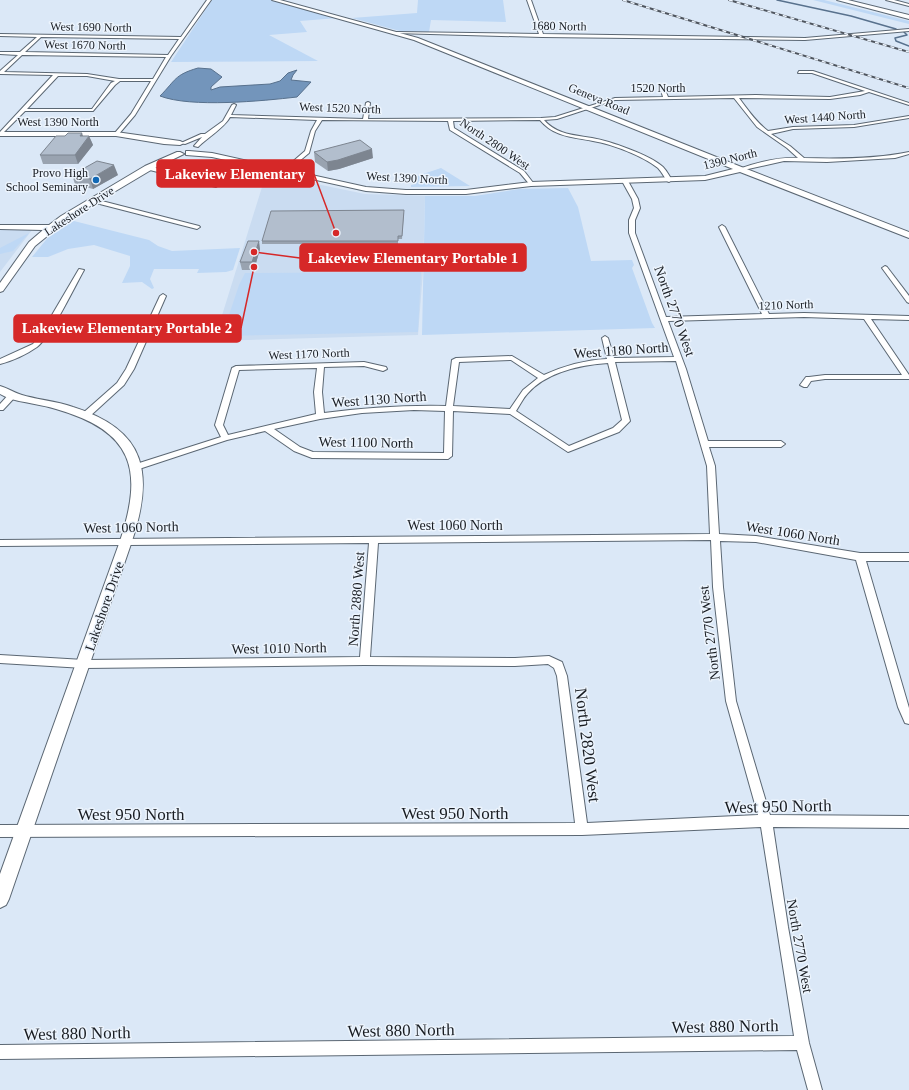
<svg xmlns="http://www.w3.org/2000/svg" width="909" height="1090" font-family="'Times New Roman',serif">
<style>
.built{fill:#cadcf1}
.green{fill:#bed8f5}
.water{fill:#7395bb;stroke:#58718d}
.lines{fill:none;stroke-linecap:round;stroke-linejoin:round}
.stream{stroke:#58718d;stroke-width:1.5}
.street-casing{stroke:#5b6773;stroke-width:2}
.secondary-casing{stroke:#5b6773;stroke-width:2}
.highway-casing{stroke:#5b6773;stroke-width:2}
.street{fill:#fff;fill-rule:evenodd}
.secondary{fill:#fff;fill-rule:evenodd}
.highway{fill:#fff;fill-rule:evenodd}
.rail-casing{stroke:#4e545d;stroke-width:2}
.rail{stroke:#ecf4fd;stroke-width:1.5;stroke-dasharray:4;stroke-linecap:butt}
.wall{fill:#99a3b0}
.shaded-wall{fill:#7d8590}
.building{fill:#b2becd;stroke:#7d8590}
.poi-dot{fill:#1168b5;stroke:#ecf4fd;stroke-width:1.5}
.labels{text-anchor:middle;stroke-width:3;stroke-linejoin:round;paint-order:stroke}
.far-street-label{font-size:12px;fill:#181c22;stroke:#ecf4fd}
.far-poi-label{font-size:12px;fill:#181c22;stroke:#ecf4fd;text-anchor:end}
.street-label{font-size:14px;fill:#181c22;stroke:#ecf4fd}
.near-street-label{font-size:17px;fill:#181c22;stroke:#ecf4fd}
.leader{fill:none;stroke:#d62828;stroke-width:1.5}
.callout-dot{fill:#d62828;stroke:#ecf4fd;stroke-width:1.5}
.callout{fill:#d62828;stroke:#d62828;stroke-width:1.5}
.callout-label{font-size:15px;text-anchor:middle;font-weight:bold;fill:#fff}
</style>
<rect width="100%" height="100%" fill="#dbe8f7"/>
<g class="built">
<polygon points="267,171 302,181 365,194 425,196 423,271 418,335 214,341"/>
<polygon points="0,230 32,230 0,272"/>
</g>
<g class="green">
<polygon points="212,0 271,0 338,18 300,21 307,32 269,35 318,61 171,62"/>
<polygon points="418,0 503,0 506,22 431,20 429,32 400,31 352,18 417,13"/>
<polygon points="813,0 824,0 909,21 909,24"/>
<polygon points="441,168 470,186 411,187 411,185 416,184 417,177 414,177"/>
<polygon points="568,188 578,207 591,261 632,260 634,265 632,268 652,323 655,328 422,335 425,196 475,196 519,189"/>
<polygon points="70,220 149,240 158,246 172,251 240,248 233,270 226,272 197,273 199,269 154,269 150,279 154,288 152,289 142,282 122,283 130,266 130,256 94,245 68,249 48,257 32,257 50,235"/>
<polygon points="29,233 13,251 0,254 0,248"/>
<polygon points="421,272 418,332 222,336 239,285 245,273"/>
</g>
<path class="water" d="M198,68l13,1 11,8 -11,10v3l9,-3 50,-3 10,-3 8,-8 9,-3 -4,5 -2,5 20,2 -14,15c-35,4 -106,11 -137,-1 16,-16 14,-21 38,-28z"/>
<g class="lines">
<g class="stream">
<polyline points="777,0 851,16 896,29"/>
<polyline points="903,31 907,35 895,38 896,41 909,46"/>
</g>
<g class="street-casing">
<g id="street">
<path d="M207,0h4l-40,56 -36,59 -17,20 -4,-1 17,-20 20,-33h-31l-5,4 -22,26h-68l-25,25v-4l53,-57 -53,-1v-3l18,-16 -18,-1v-2h20l17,-15 -37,-1v-2l181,3zM41,37l138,2 -11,16 -143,-3zM22,55l144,2 -13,22h-34l-32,-5 -83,-2zM58,76h29l28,5 -4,2 -19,26h-65z"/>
<polygon points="527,0 531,0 543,34 805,38 909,29 909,31 805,40 542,37 395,33 397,32 539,34"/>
<path d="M799,71h14l96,32v2l-40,-13 -9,3 -30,4 -91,-1c9,12 17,24 29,33l25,-4 61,-2 55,-9v2l-55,9 -61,2 -22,5 19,12 14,12c34,1 71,1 105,-6v2l-14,4 -68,4 -43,-1 -45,10v-2c20,-7 39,-12 59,-11l-11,-10 -30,-21 -23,-29 -119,2 -58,19 -13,1c13,15 31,15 48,18 18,3 58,17 71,29 4,4 6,9 9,13l-3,2 -2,-1c-3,-4 -5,-9 -9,-13 -15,-12 -46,-24 -65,-27 -20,-4 -39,-4 -53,-21l-87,1 1,7 70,43 10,13 -3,2 -11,-13 -70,-43 -2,-9 -126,-1 -7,11 -6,22 -24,20 -3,-2 1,-1 22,-19 6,-20 6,-11 -87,-3c-5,10 -23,21 -32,30l-4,-1 8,-9 -17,7 -4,-1 20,-9h4l18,-13 9,-16 2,-1 2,1 -5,10 132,4 3,-16 2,-1 2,1 -2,16 173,-1 14,-1 60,-19 48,-1 -3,-10 2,-1 2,1 4,10 88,-2 74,2 35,-6 -53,-18h-14z"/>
<polygon points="148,166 218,184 219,185 216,187 146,169 146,167"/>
<path d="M625,179l3,2 10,18 2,9 -5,12v13l31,84 96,-3 -43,-87 3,-2 3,2 44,87 35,-1 105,3v4l-38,-1 38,56v4h-84l-14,2 -4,6h-3l-4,-2 6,-8h3l16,-2h77l-38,-56 -60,-2 -136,4 18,48 22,72h73l4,3 -4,3h-72l6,19 4,68 37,2 104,17h49v8h-43l43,147v16l-4,-1 -7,-16 -42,-147 -100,-18 -36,-1 3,46 13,114 34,114 139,1v12l-136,-1 15,100 21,116 13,47h-14l-11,-40 -797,9v-14l794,-9 -33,-209 -179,8 -582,2v-12l575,-2 -18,-147 -3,-8 -6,-4 -33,2 -150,-1 -281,3 -84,-5v-8l84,5 276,-3 9,-114 -369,3v-6l710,-6 -3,-68 -31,-105 -61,1 15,59 -11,11 -51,20 -58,-38 -57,-3 -1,45 -4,3 -136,-1 -18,-7 -29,-20 -38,9 -91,30 -4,-3 1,-2 88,-28 -6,-12 17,-57 4,-2 128,-4 22,5 1,2 -4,2 -19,-5 -40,1 -2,25 2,21c40,-5 81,-8 122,-7l6,-46 4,-2 56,-2 32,19c20,-9 40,-15 63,-16l-5,-21 3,-2 3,2 6,20 60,-1 -45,-124v-13l5,-12 -2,-9 -10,-18zM511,360l27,18 -15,12 -13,19 -57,-3 6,-44zM608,363l14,57 -9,8 -44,18 -53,-35c4,-6 7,-13 12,-18 19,-21 52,-28 80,-30zM317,368l-3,24 2,22 -88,21 -5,-10 16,-55zM414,410l31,1 -1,42 -131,-1 -13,-5 -26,-18 46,-10 42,-6zM711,540l2,47 13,114 32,114 -171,8 -20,-147 -5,-14 -13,-6 -34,2 -145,-1 8,-114z"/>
<polygon points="94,199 199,226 200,227 197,229 92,202 91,201"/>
<polygon points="885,266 887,267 909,296 909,303 907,302 882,268"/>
<path d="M79,269l5,1c-10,18 -33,66 -47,77 -10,7 -25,14 -37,17v-5l33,-15 9,-12z"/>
<polygon points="163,294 166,296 134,369 124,385 89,417 83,417 83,413 117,383 126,369 160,296"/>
<polygon points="10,393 16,393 17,395 3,410 0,410 0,404"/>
</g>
</g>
<g class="secondary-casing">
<g id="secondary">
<polygon points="272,0 280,0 418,38 744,168 909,232 909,238 740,172 705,180 531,186 466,194 406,194 366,191 212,157 186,155 186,151 189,151 212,153 366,187 406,190 466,190 531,182 705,176 733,169 414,40"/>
<polygon points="886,0 894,0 909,4 909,6"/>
<polygon points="0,132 116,132 180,141 184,143 180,145 164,144 116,136 0,136"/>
<polygon points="177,152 180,152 184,154 151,170 67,220 35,246 3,291 0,292 0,283 29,242 43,230 0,229 0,225 49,225 61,216 145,166"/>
<path d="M0,386c8,2 14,7 22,9 17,5 34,6 51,12 74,23 81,67 59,134l-123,358 -3,6 -6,3v-34l120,-333c24,-72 13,-110 -64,-132 -16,-5 -32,-6 -48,-11l-8,-4z"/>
</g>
</g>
<g class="highway-casing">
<polygon id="highway" points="837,0 848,0 909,15 909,19"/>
</g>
<use href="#street" class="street"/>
<use href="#secondary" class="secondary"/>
<use href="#highway" class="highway"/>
<g class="rail-casing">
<g id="rail">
<polyline points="623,0 909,88"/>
<polyline points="729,0 909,52"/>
</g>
</g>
<use href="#rail" class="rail"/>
</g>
<g class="wall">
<polygon points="82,136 89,136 93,145 78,164 43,164 40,155"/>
<polygon points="314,152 373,158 339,169 328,171 315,162"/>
<polygon points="72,175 118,175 93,189 75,184"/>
<polygon points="404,213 402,239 398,239 398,244 262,244 262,241"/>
<polygon points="260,249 254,270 242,270 240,262"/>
</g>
<g class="shaded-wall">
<polygon points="82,133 85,142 89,136 93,145 78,164 75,155 80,136"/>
<polygon points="372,149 373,158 339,169 328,171 327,162"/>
<polygon points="114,165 118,175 93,189 90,179"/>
<polygon points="259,241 260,249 254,270 252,262"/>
</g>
<g class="building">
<polygon points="68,133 82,133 80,136 89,136 75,155 40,155 56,136 65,136"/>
<polygon points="360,140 372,149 338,160 327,162 314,152"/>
<polygon points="97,161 114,165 90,179 72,175"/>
<polygon points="404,210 402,236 398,236 398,241 262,241 271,211"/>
<polygon points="248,241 259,241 252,262 240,262"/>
</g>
<circle class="poi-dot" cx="96" cy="180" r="4"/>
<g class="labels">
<g class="far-street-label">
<text transform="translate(559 26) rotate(1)" y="4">1680 North</text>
<text transform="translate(91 27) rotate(1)" y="4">West 1690 North</text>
<text transform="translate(85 45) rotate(1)" y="4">West 1670 North</text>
<text x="658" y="92">1520 North</text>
<text transform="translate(599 99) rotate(22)" y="4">Geneva Road</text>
<text transform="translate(340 108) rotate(2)" y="4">West 1520 North</text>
<text transform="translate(825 117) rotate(-4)" y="4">West 1440 North</text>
<text x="58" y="126">West 1390 North</text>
<text transform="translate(495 144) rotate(34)" y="4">North 2800 West</text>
<text transform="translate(730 159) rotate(-14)" y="4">1390 North</text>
<text transform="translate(407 178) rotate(3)" y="4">West 1390 North</text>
<text transform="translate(79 211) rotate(-33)" y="4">Lakeshore Drive</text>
<text transform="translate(786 305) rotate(-2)" y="4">1210 North</text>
<text transform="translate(309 354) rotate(-2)" y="4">West 1170 North</text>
</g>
<g class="far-poi-label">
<text x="88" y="177">Provo High<tspan x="88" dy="14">School Seminary</tspan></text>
</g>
<g class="street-label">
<text transform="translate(675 311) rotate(70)" y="5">North 2770 West</text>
<text transform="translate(621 350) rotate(-4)" y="5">West 1180 North</text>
<text transform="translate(379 399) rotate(-4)" y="5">West 1130 North</text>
<text transform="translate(366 442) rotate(1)" y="5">West 1100 North</text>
<text x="455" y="530">West 1060 North</text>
<text transform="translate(131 527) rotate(-1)" y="5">West 1060 North</text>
<text transform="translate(793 533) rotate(9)" y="5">West 1060 North</text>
<text transform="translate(356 599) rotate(-86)" y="5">North 2880 West</text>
<text transform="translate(104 606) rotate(-71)" y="5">Lakeshore Drive</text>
<text transform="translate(709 633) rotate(-97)" y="5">North 2770 West</text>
<text transform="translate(279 648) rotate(-1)" y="5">West 1010 North</text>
<text transform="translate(800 946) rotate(80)" y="5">North 2770 West</text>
</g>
<g class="near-street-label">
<text transform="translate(588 745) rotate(83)" y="6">North 2820 West</text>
<text transform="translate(778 806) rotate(-1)" y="6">West 950 North</text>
<text x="455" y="819">West 950 North</text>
<text x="131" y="820">West 950 North</text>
<text transform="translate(725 1026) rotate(-1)" y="6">West 880 North</text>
<text transform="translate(401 1030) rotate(-1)" y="6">West 880 North</text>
<text transform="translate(77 1033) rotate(-1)" y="6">West 880 North</text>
</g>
</g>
<path class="leader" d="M336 233L314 174M254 252L300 258M254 267L241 328"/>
<g class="callout-dot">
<circle cx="336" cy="233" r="4"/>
<circle cx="254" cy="252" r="4"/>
<circle cx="254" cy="267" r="4"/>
</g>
<g class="callout">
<rect x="157" y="160" width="157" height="27" rx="4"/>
<rect x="300" y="244" width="226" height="27" rx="4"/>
<rect x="14" y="315" width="227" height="27" rx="4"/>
</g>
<g class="callout-label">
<text x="235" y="179">Lakeview Elementary</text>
<text x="413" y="263">Lakeview Elementary Portable 1</text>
<text x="127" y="333">Lakeview Elementary Portable 2</text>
</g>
</svg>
